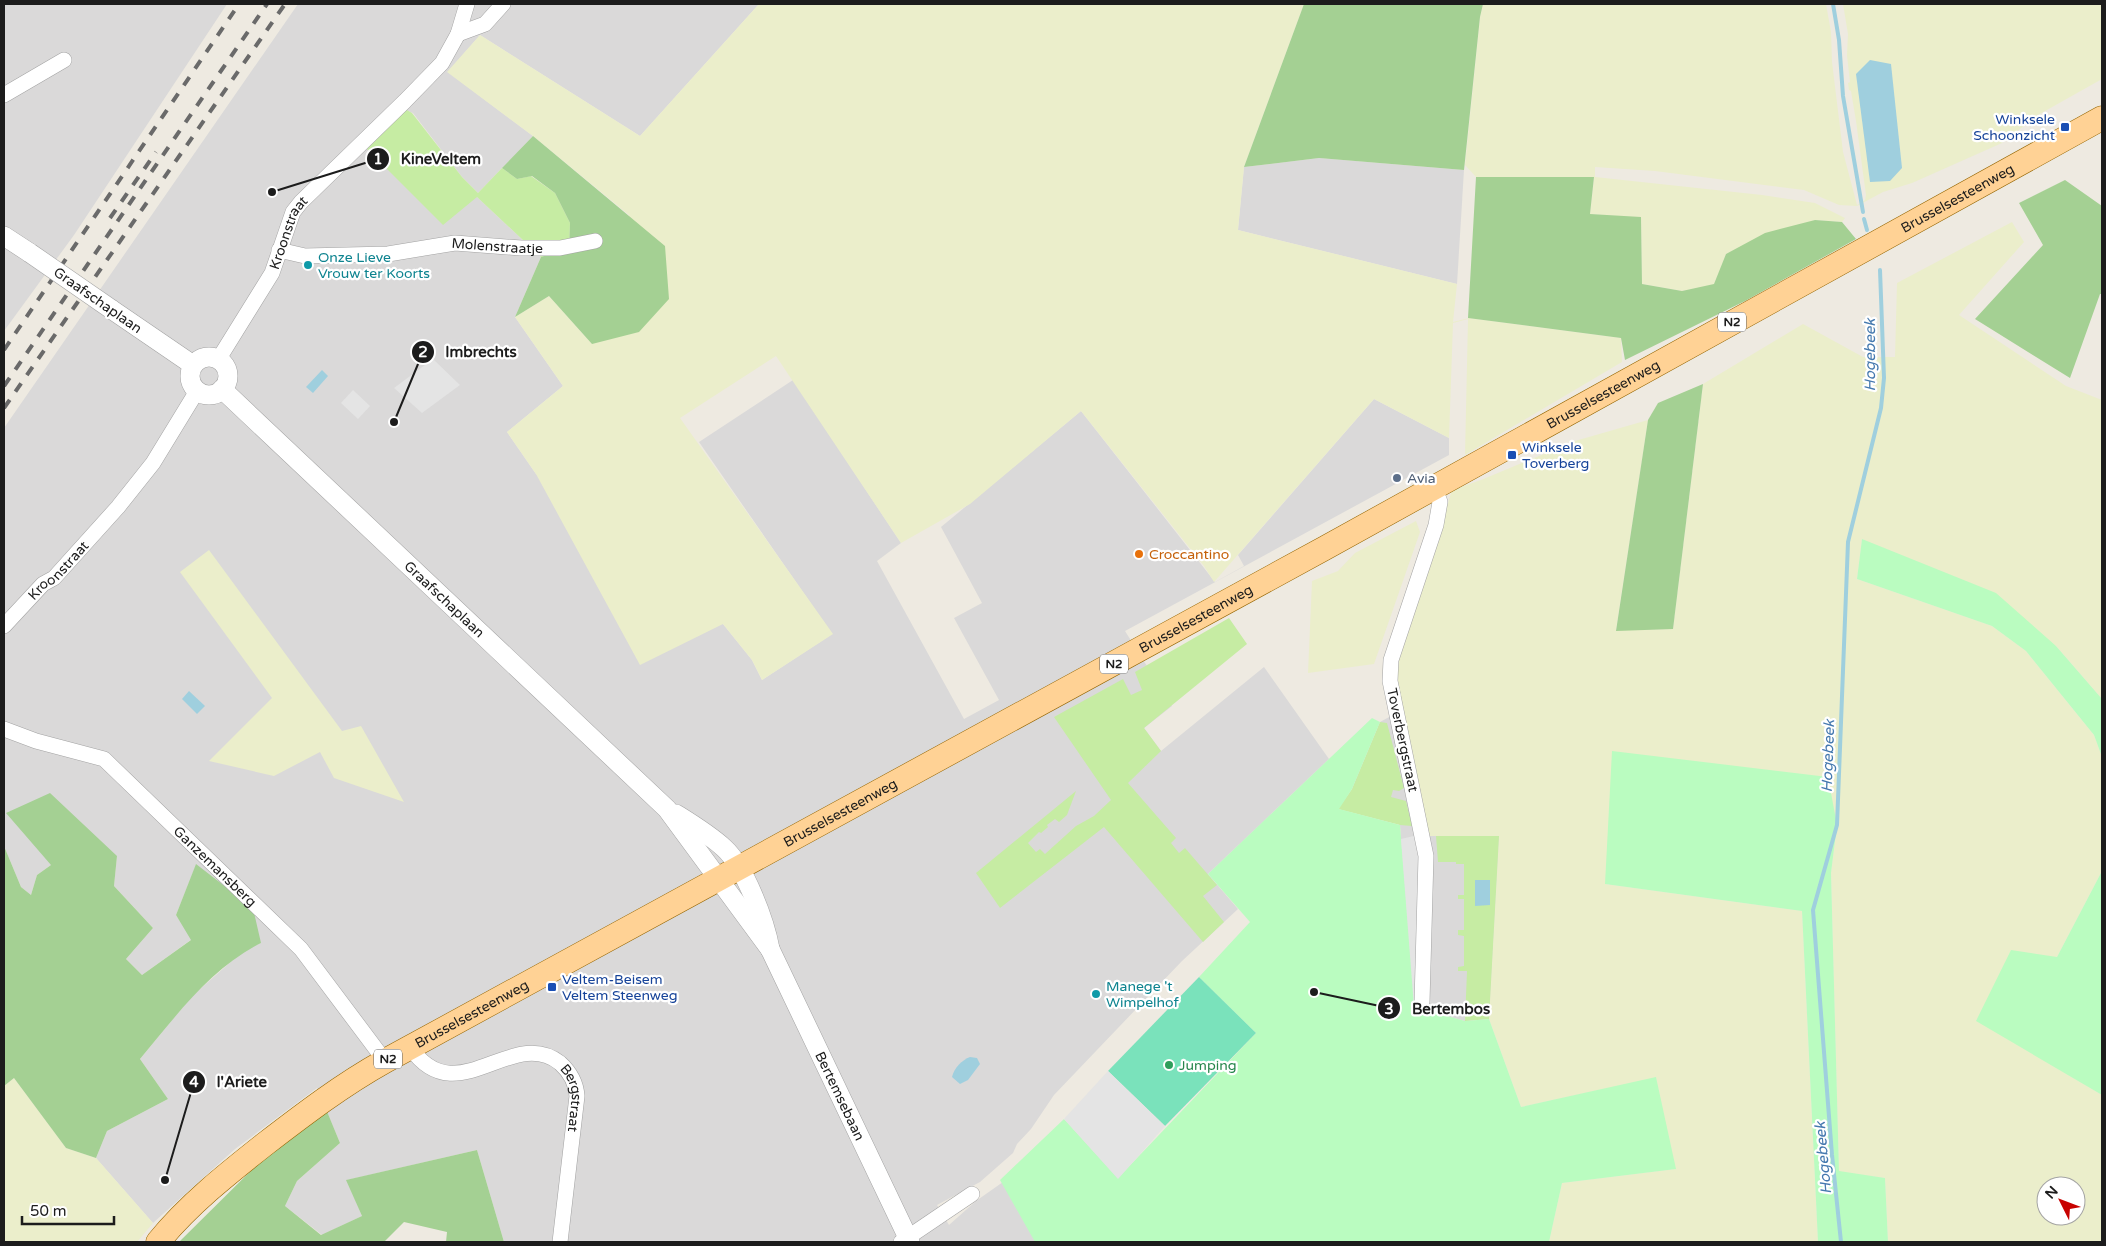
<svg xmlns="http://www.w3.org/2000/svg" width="2106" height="1246" font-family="'Varela Round',sans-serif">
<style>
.residential{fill:#dad9d9}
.farmland{fill:#ebeecb;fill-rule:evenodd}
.grass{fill:#c6eca3}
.forest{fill:#a4d093}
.park{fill:#bafcc0}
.pitch{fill:#7ae2bb}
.parking{fill:#e4e4e4}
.water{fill:#9fcfde}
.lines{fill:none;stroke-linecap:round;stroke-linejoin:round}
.stream{stroke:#9fcfde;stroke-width:4}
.minor-casing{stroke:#a3a3a3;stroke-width:16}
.tertiary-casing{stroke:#a3a3a3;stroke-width:20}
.primary-casing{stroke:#946500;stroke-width:25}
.minor{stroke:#fff;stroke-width:15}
.tertiary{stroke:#fff;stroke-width:19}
.primary{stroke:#ffd295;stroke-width:24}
.rail{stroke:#6a6a6a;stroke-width:4;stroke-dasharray:10 10;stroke-linecap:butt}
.tertiary-bridge-casing{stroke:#a3a3a3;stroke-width:20;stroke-linecap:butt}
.tertiary-bridge{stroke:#fff;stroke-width:19}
.transit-dot{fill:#1a4fb4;stroke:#fff;stroke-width:2}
.culture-dot{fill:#0f9aa8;stroke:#fff;stroke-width:2}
.service-dot{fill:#5c6f8a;stroke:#fff;stroke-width:2}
.food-dot{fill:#e8710a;stroke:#fff;stroke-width:2}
.leisure-dot{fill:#2e9e5b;stroke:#fff;stroke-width:2}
.labels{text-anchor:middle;stroke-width:4.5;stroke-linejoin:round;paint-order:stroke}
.shield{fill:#fff;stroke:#606060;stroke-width:1}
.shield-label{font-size:12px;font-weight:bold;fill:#1c1c1c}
.transit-label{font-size:14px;fill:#164399;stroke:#fff;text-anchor:start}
.street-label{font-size:14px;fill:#1c1c1c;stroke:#fff}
.culture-label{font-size:14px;fill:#0d838f;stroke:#fff;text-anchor:start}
.service-label{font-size:14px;fill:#4e5e75;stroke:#fff;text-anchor:start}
.food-label{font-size:14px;fill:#c56008;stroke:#fff;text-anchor:start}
.leisure-label{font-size:14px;fill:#27864d;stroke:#fff;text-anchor:start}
.water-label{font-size:15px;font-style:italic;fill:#4579af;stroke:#fff}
.leader{fill:none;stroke:#1c1c1c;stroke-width:2}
.callout-dot{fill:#1c1c1c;stroke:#fff;stroke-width:2}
.mark-label{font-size:15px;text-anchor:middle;font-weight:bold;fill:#fff}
.callout-label{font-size:15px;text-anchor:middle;font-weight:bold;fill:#1c1c1c;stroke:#fff;stroke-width:4.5;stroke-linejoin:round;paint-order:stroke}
</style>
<rect width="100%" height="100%" fill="#eeeae1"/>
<g class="residential">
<polygon points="4,4 227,4 74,235 4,331"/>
<polygon points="298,4 759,4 640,136 480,35 448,72 533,136 478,193 462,177 413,113 405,110 477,197 541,257 515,317 563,386 507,432 536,474 723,624 752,660 762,680 832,634 699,442 793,380 901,543 877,561 964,719 999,700 954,618 982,603 941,527 1081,411 1215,582 1244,566 1238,555 1374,399 1449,438 1449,455 1125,631 1172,706 1144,728 1161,751 1264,667 1329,759 1208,874 1238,909 1182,961 1054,1095 1031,1129 1017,1144 1013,1153 980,1182 937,1205 949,1225 976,1201 1003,1182 1055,1242 504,1242 477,1150 347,1180 362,1216 322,1235 285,1206 297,1181 340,1143 317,1088 235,1149 153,1223 96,1158 107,1131 168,1099 140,1059 192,996 242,952 261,943 196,865 176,915 192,939 142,975 126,959 153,928 114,886 117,856 51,865 37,875 31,895 21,887 4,846 4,428"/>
<polygon points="1319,158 1464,170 1457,284 1238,230 1244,167"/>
<polygon points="1402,710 1430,836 1499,836 1489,1019 1465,1021 1414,1007 1400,825 1352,789 1380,722"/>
</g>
<g class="farmland">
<polygon points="759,4 1304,4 1244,167 1238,230 1457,284 1453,322 1469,318 1621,338 1622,362 1465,455 1468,319 1453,323 1449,438 1374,399 1214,582 1204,566 1081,411 970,504 901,543 776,356 680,418 833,634 762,680 752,660 723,624 640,665 536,474 507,432 563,386 515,317 549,296 592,344 629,215 533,136 447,72 480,35 640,136"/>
<polygon points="1483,4 1826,4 1831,32 1832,62 1843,152 1857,205 1865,200 1866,195 1856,121 1851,91 1849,90 1848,83 1850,82 1847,55 1848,34 1843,4 2102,4 2102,79 2038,115 2002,143 1912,183 1883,192 1857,206 1839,205 1804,190 1655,171 1595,167 1595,177 1762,195 1815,203 1845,218 1842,222 1815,220 1726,254 1714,285 1682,291 1642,284 1641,218 1590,214 1594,178 1476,177 1465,165 1480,17"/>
<path d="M2012,222l12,20 -65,73 107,71 36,14v299l-46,-53 -194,-107 -5,40 135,47 34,25 68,84 8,22v114l-45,86 -81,63 126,75v147h-214l-3,-64 -46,-6 -8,-299 6,-48 -232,59 197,27 16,331h-269l13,-59 113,-14 -19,-91 -135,29 -32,-88 10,-183h-69l-16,-56 -18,-112 56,-178 29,-10 94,-39 73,-21 -32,210 57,-1 30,-245 100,-60 60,33h32l2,-74zM2046,1186h30v30h-30z"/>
<polygon points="1416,521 1420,532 1374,664 1308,673 1312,581 1338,571 1355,553"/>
<polygon points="209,550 342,731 361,726 404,802 334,778 320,752 274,776 209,761 272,698 180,572"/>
<polygon points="14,1078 66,1148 96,1158 153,1223 137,1242 4,1242 4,1086"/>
</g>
<g class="grass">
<polygon points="405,109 412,113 462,177 478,193 502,168 517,179 531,176 555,193 570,223 569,248 541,257 477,197 443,225 367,149"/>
<polygon points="1229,618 1247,644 1144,728 1161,751 1128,783 1176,838 1171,843 1179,853 1185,848 1217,885 1203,896 1224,922 1203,942 1104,827 1000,908 976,873 1076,791 1067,815 1059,822 1055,819 1047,825 1048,827 1041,833 1039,832 1028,843 1036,852 1040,849 1045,854 1076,826 1094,816 1111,800 1054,717 1123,679 1131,695 1142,690 1135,672"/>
<polygon points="1380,722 1387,723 1404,788 1399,791 1393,790 1391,797 1406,801 1412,826 1400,825 1338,809 1352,789"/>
<polygon points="1436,836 1499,836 1489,1019 1465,1021 1467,971 1458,971 1458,967 1464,966 1464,936 1458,935 1458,930 1464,930 1464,899 1458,899 1458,895 1464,895 1464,864 1456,864 1456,862 1438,862"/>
</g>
<g class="forest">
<polygon points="1304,4 1483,4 1480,17 1464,170 1319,158 1244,167"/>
<polygon points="533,136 665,246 669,299 639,332 592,344 549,296 515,317 541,257 569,248 570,223 555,193 532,176 517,179 502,168"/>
<polygon points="1476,177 1594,177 1590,214 1641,217 1642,284 1682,291 1714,284 1726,254 1765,233 1815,220 1842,222 1856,239 1745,301 1625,360 1621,338 1468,318"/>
<polygon points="2065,180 2102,206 2102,294 2100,294 2070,378 1975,319 2043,245 2019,203"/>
<polygon points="1703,384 1673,629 1616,631 1648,420 1658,403"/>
<path d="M50,793l67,63 -3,30 39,42 -27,31 16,16 49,-35 -15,-25 20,-51 57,44 8,35c-50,25 -85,73 -121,116l28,40 -61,32 -11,27 -30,-10 -52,-70 -10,8v-240l17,41 10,8 6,-20 14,-10 -45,-52z"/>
<polygon points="326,1109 340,1143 297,1181 285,1206 321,1235 362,1216 346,1180 477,1150 504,1242 446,1242 447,1232 404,1222 384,1242 179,1242 275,1147"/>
</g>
<g class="park">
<polygon points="1862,539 1996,593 2056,646 2102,699 2102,757 2094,735 2026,651 1992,626 1857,579"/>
<polygon points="1372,718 1380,722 1352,789 1339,809 1400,825 1415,1007 1465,1021 1489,1019 1521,1107 1656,1077 1676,1169 1562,1183 1549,1242 1035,1242 1000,1180 1064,1119 1118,1178 1256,1033 1199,977 1250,922 1208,874"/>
<polygon points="1612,751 1828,777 1837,825 1831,873 1839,1171 1885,1178 1888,1242 1818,1242 1802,911 1605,884"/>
<polygon points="2102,871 2102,1095 1976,1021 2011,950 2057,957"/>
</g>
<polygon class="pitch" points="1199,977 1256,1033 1165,1126 1108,1071"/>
<g class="parking">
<polygon points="433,359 460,385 422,413 394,388"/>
<polygon points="353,390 370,406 358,419 341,403"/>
<polygon points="1422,834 1422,1002 1414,1007 1401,839"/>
<polygon points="1108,1071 1165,1126 1118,1179 1064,1119"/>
</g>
<g class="water">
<polygon points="1870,60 1891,64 1902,168 1890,181 1870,182 1856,74"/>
<polygon points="322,370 328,376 313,393 306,387"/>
<polygon points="189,691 205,706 197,714 182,699"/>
<polygon points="1475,880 1490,880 1490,905 1475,906"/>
<path d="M970,1057l7,1 3,6 -12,16 -8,4 -8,-7c2,-9 10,-17 18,-20z"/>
</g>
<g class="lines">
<g class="stream">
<polyline points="1833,4 1839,40 1843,96 1863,212"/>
<polyline points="1864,219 1867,230"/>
<polyline points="1841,1242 1832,1155 1813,910 1837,825 1848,542 1881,408 1884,378 1880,270"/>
</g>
<g class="minor-casing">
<g id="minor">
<polyline points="458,34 485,24 503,4"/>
<polyline points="4,95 64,60"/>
<path id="s1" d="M279,250l26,6 83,-2 67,-11 66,5h39l35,-7"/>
<path id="s2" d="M218,360l54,-87 21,-61 8,-10 104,-101 37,-38 16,-29 9,-30"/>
<path id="s3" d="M4,626l39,-42 11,-6 64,-71 35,-44 44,-72"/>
<path id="s4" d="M4,729l32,12 68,18 197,190 84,112"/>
<polyline points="1422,1002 1426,856 1390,681 1391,660 1436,525 1440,502 1434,486"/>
<path id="s5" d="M410,1047c46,68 102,-22 150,16 10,9 16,19 17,33l-17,146"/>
<polyline points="901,1242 972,1194"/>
</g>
</g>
<g class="tertiary-casing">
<g id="tertiary">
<polyline points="4,236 30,253"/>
<polyline points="111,309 193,365"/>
<circle cx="209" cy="376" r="19"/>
<path id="s6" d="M222,389l445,420 103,140"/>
<path id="s7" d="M676,814c16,10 34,21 48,34 21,19 41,73 46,101l140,293"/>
</g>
</g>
<g class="primary-casing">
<g id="primary">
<path id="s8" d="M158,1242c30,-37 69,-68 107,-98 39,-30 77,-59 120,-83l940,-513 777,-430"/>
</g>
</g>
<use href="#minor" class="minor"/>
<use href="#tertiary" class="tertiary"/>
<use href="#primary" class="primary"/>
<g class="rail">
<polyline points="110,218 156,152"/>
<polyline points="4,350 239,4"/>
<polyline points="4,386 267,4"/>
<polyline points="4,408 285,4"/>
</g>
<g class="tertiary-bridge-casing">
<polyline id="tertiary-bridge" points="30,253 111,309"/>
</g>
<use href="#tertiary-bridge" class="tertiary-bridge"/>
</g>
<g class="transit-dot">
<rect x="2060" y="122" width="10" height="10" rx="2.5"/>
<rect x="1507" y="450" width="10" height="10" rx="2.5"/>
<rect x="547" y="982" width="10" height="10" rx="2.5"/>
</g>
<g class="culture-dot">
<circle cx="308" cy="265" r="5"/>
<circle cx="1096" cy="994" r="5"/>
</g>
<circle class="service-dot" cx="1397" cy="478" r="5"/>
<circle class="food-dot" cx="1139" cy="554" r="5"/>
<circle class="leisure-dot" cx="1169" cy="1065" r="5"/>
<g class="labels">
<g class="shield">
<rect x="1718" y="312.5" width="28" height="19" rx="4"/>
<rect x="1100" y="654.5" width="28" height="19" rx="4"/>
<rect x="374" y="1049.5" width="28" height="19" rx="4"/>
</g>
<g class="shield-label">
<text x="1732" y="326">N2</text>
<text x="1114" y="668">N2</text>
<text x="388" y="1063">N2</text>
</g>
<g class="transit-label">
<text x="2055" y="124" text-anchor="end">Winksele<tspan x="2055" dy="16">Schoonzicht</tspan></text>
<text x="1522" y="452">Winksele<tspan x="1522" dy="16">Toverberg</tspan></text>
<text x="562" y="984">Veltem-Beisem<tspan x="562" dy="16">Veltem Steenweg</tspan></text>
</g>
<g class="street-label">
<text dy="5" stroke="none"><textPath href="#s8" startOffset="2085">Brusselsesteenweg</textPath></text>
<text dy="5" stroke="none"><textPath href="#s2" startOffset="146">Kroonstraat</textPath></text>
<text dy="5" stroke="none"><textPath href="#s1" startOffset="220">Molenstraatje</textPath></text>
<text transform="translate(98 300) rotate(35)" y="5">Graafschaplaan</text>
<text dy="5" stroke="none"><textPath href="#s8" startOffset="1680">Brusselsesteenweg</textPath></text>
<text dy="5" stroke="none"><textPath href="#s3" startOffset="78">Kroonstraat</textPath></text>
<text dy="5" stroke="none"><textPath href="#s6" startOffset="306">Graafschaplaan</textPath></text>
<text dy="5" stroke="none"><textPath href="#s8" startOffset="1215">Brusselsesteenweg</textPath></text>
<text transform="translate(1403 740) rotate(78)" y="5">Toverbergstraat</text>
<text dy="5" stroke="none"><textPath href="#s8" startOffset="810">Brusselsesteenweg</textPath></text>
<text dy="5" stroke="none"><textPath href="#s4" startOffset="259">Ganzemansberg</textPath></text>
<text dy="5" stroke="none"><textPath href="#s8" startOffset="390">Brusselsesteenweg</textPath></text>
<text dy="5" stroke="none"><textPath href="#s7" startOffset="334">Bertemsebaan</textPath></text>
<text dy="5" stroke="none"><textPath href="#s5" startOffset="204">Bergstraat</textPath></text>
</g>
<g class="culture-label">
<text x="318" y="262">Onze Lieve<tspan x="318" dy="16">Vrouw ter Koorts</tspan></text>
<text x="1106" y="991">Manege 't<tspan x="1106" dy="16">Wimpelhof</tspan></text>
</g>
<g class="service-label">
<text x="1407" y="483">Avia</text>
</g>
<g class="food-label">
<text x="1149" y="559">Croccantino</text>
</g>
<g class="leisure-label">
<text x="1179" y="1070">Jumping</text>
</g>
<g class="water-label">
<text transform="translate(1870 355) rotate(-90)" y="5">Hogebeek</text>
<text transform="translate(1828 756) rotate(-88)" y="5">Hogebeek</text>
<text transform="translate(1823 1158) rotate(-95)" y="5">Hogebeek</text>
</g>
</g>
<path class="leader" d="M272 192L378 159M394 422L423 352M1314 992L1389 1008M165 1180L194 1082"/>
<g class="callout-dot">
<circle cx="272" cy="192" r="5"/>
<circle cx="394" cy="422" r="5"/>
<circle cx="1314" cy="992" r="5"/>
<circle cx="165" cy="1180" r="5"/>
<circle cx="378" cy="159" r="12"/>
<circle cx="423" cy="352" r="12"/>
<circle cx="1389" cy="1008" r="12"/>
<circle cx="194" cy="1082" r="12"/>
</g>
<g class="mark-label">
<text x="378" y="164">1</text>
<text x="423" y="357">2</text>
<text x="1389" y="1014">3</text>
<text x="194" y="1087">4</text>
</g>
<g class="callout-label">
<text x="441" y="164">KineVeltem</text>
<text x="481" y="357">Imbrechts</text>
<text x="1451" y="1014">Bertembos</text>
<text x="242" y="1087">l'Ariete</text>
</g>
<rect width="2106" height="1246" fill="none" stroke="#1c1c1c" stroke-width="10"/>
<g transform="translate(2061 1201) rotate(312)"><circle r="24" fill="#ffffff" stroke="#a4a4a4"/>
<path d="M0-4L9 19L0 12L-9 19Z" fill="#c80200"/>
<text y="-8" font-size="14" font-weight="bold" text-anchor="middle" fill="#1c1c1c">N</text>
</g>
<path d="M22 1216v8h92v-8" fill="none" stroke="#1c1c1c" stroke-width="2.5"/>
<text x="30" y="1216" font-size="15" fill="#1c1c1c" stroke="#ffffff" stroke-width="4" paint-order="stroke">50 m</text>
</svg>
